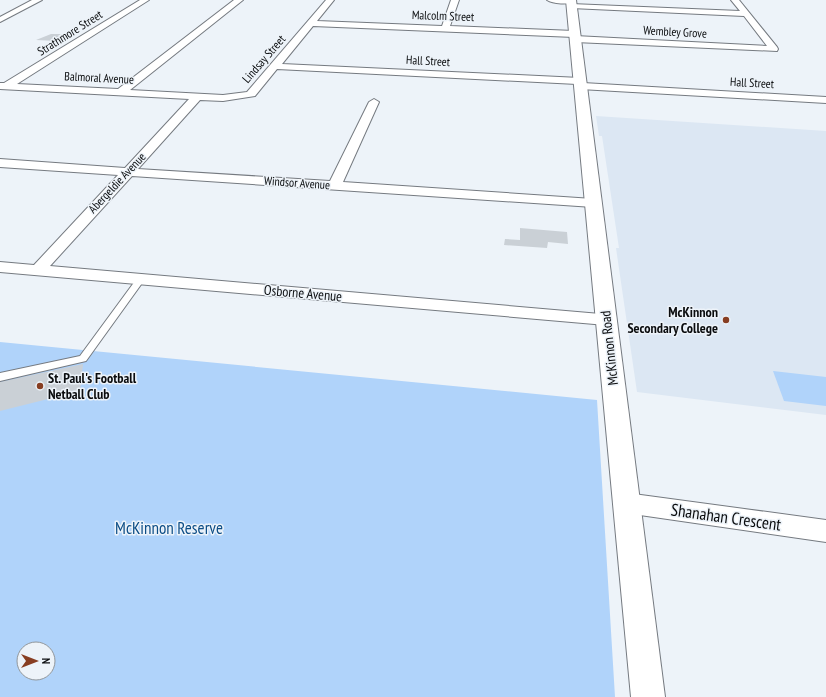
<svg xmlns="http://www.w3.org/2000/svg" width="826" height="697" font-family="'PT Sans Narrow',sans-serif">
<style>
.built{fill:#dce7f3}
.green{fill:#b0d3fa;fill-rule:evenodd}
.building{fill:#cad0d6}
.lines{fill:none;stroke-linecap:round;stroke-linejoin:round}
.service-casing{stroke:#757a80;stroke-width:2}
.minor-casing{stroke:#757a80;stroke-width:2}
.tertiary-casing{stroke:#757a80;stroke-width:2}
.service{fill:#fff;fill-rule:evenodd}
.minor{fill:#fff;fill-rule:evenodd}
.tertiary{fill:#fff;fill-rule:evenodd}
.poi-dot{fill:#873e22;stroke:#edf3f9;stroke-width:1.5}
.labels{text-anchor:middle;stroke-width:3;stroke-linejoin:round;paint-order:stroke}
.far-street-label{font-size:12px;fill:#0a0c0e;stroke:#edf3f9}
.street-label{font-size:14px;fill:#0a0c0e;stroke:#edf3f9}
.poi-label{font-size:14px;font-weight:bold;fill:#0a0c0e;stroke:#edf3f9;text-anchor:end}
.near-street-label{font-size:17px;fill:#0a0c0e;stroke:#edf3f9}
.near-park-label{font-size:17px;fill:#0c4d86;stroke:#edf3f9}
</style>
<rect width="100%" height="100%" fill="#edf3f9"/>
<polygon class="built" points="596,116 826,131 826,415 637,392 616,248 619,248 602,136 599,136"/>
<g class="green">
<path d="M0,342l597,58 18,297h-615zM24,649h24v24h-24z"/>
<polygon points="773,371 826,377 826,406 784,401"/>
</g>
<g class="building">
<polygon points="51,34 61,34 58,36 63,37 56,41 36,40"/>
<polygon points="520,228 567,232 568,244 548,242 547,248 504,245 505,239 520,240"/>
<polygon points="83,364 80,391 0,411 0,382"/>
</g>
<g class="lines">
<g class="service-casing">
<polygon id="service" points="141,276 145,279 86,361 0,381 0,373 80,356 138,277"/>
</g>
<g class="minor-casing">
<g id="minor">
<polygon points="32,0 42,0 0,22 0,17"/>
<polygon points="140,0 149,0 17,84 118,89 234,0 243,0 130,90 223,95 247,92 326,0 334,0 317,21 442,26 451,0 459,0 450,26 574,31 578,34 574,37 313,26 282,64 580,78 585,81 583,83 826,97 826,103 580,89 575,86 577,84 277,69 255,96 223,101 200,100 138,169 330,181 369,102 374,99 379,102 343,182 593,199 598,200 600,203 598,206 593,207 132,176 50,266 612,315 615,319 612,323 606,325 0,272 0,262 34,265 118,175 0,167 0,159 125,168 189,99 0,89 0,83 4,83"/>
<path d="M547,0h27l1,1c-6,4 -22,3 -28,-1z"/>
<polygon points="731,0 739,0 777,47 778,49 777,51 575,42 571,39 575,36 767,46 744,16 571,8 567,6 571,4 740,11"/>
<polygon points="626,493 826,520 826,542 626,513 618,510 615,503 618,496"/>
</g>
</g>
<g class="tertiary-casing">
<polygon id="tertiary" points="566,0 576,0 665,697 631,697"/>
</g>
<use href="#service" class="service"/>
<use href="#minor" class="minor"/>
<use href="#tertiary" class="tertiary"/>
</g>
<g class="poi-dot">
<circle cx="726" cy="320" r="4"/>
<circle cx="40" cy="386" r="4"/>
</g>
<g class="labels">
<g class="far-street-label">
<text transform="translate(443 16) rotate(2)" y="4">Malcolm Street</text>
<text transform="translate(675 32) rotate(3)" y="4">Wembley Grove</text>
<text transform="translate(70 33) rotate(-32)" y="4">Strathmore Street</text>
<text transform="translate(264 59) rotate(-49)" y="4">Lindsay Street</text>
<text transform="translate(428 61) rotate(3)" y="4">Hall Street</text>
<text transform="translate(99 78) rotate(3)" y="4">Balmoral Avenue</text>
<text transform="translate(752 83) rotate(3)" y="4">Hall Street</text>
<text transform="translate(117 183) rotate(-47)" y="4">Abergeldie Avenue</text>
<text transform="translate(297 183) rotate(4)" y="4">Windsor Avenue</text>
</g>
<g class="street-label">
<text transform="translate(303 293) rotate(5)" y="5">Osborne Avenue</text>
<text transform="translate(609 348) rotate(-96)" y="5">McKinnon Road</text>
</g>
<g class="poi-label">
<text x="718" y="317">McKinnon<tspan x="718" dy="16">Secondary College</tspan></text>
<text x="48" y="383" text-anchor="start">St. Paul's Football<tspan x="48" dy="16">Netball Club</tspan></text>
</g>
<g class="near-street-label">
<text transform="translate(726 517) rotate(8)" y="6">Shanahan Crescent</text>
</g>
<g class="near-park-label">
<text x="169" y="534">McKinnon Reserve</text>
</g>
</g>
<g transform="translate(36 661) rotate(90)"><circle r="19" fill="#edf3f9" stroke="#92979b"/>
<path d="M0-3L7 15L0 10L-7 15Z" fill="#873e22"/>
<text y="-6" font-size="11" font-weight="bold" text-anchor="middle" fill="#0a0c0e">N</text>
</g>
</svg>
